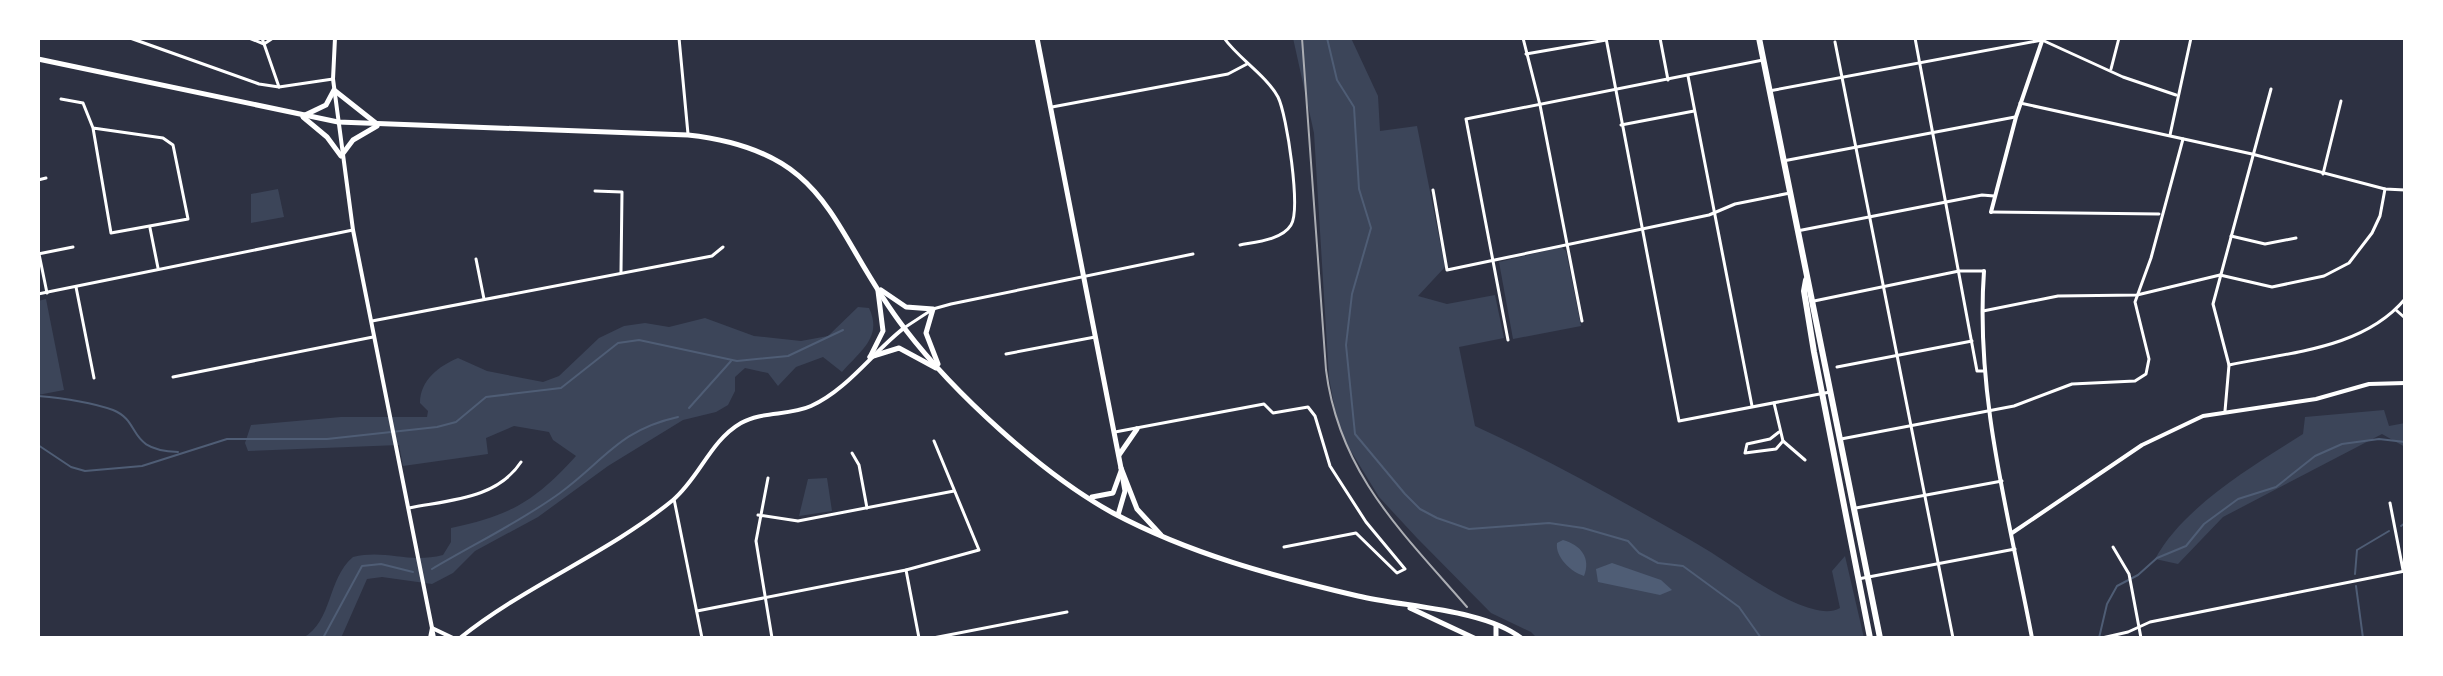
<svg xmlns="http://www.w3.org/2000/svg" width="2443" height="676" font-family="'Golos Text',sans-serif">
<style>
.green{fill:#3c4559}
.water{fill:#4f5d75}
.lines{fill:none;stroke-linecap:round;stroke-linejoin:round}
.stream{stroke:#4f5d75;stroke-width:2}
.minor{stroke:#fff;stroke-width:3}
.tertiary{stroke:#fff;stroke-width:4}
.secondary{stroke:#fff;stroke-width:5}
.primary{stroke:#fff;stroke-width:5}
.trunk{stroke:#fff;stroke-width:6}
.rail{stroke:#abadb3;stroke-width:2}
</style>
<rect width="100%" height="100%" fill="#2d3142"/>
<g class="green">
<path d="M1293,38h58l27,58 2,35 37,-5 28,141 -27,29 29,8 48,-9 9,43 -45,9 16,79c72,33 143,73 212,112 38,21 71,49 111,66 13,5 30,11 42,4l-8,-37 13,-15 19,82h-327l-6,-6 -40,-19 -74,-75 -38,-41 -33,-54 -9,-23 -8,-42 -15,-245z"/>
<polygon points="278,189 284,217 251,223 251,194"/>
<polygon points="1561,247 1566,251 1581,326 1513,339 1499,262"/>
<polygon points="46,299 64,390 38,395 38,301"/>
<path d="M858,307l11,1c14,29 -9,43 -27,64l-19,-15 -27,10 -18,19 -10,-13 -23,-5 -10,9v14l-7,14 -12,7 -33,8 -75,46 -70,51 -63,34 -22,22 -21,11 -50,-7 -15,2 -26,59h-38c30,-17 24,-59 50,-81 33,-8 55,7 90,-2l8,-13v-14c60,-13 83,-26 125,-72l-23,-16 -4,-8 -35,-6 -28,12 2,16 -85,12 -4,-21 -151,6 -3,-8 6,-18 90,-8h86l1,-6 -8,-8c0,-23 19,-37 38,-45l29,13 56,11 16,-6 40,-38 25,-12 21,-3 24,4 36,-9 49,18 47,5 27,-5z"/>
<path d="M2384,410l5,16 16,-3v24l-23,-13 -159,83 -45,47 -23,-5c29,-53 98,-93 148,-125l2,-17z"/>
<polygon points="827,478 832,511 799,516 808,479"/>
</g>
<g class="water">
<path d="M1563,540c18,5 28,18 21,36 -13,-4 -29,-19 -27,-33z"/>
<polygon points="1612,563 1661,580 1672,590 1660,595 1598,582 1596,569"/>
</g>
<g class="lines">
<g class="stream">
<polyline points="1327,38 1337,80 1354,107 1359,189 1371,228 1352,294 1346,345 1355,434 1405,494 1420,509 1437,518 1469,529 1549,523 1583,528 1628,541 1639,553 1658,563 1683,566 1739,607 1761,638"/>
<path d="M38,396c24,2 52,6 75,14 30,12 12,40 65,42"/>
<polyline points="689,408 731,361"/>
<polyline points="38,445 71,467 85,471 142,466 227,439 327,439 437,427 456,422 486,397 561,388 618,343 639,340 737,361 788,356 843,330"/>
<polyline points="2401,526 2405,523"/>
<path d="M432,569c42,-25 88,-47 128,-76 45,-33 59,-63 118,-76"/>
<polyline points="2355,574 2357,550 2389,531"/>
<polyline points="2356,586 2363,638"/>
<polyline points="323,638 362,566 381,564 413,572"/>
<polyline points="2099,638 2107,604 2117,586 2138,575 2157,558 2186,546 2204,524 2238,499 2276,487 2315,456 2342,444 2379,439 2405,442"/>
</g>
<g class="minor">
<polyline points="130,38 259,84 279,87 333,79"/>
<polyline points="249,38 264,44 273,38"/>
<polyline points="262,38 279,87"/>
<polyline points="679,38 688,134"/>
<path d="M1224,38c15,21 41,36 54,59 9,18 23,113 13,128 -9,15 -36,17 -51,20"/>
<polyline points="1523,38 1540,105 1582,321"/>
<polyline points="1606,38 1679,421 1830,392"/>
<polyline points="1660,38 1668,80"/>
<polyline points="1915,38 1977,371 1984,371"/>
<polyline points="1835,42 1953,638"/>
<polyline points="1526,54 1606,40"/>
<polyline points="2111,69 2119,38"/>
<polyline points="1688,76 1752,406"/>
<polyline points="1769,91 2042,40 2123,77 2176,95"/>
<polyline points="61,99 83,103 93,128 111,233 188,219 173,145 163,138 93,128"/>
<polyline points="2020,103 2252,154 2385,189 2405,190"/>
<polyline points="1052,107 1228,74 1247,64"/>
<polyline points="1621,125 1694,111"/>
<polyline points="2170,135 2191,38"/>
<polyline points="1783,161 2015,117"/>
<polyline points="2323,174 2341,101"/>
<polyline points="38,180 46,178"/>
<polyline points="1433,190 1447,270 1709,215 1735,204 1790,193"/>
<polyline points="595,191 622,192 621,272"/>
<polyline points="1991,212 2159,214"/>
<polyline points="150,228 158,268"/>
<polyline points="1797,231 1982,195 1994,196"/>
<polyline points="2231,236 2265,244 2296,238"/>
<polyline points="38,254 73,247"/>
<polyline points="39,254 47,293"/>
<polyline points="476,259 484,299"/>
<polyline points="76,287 94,378"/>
<polyline points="38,294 353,230"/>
<polyline points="1814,301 1959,271 1983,271"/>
<polyline points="2396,310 2405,318"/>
<polyline points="1983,311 2058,296 2137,295 2220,275 2272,287 2324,276 2349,263 2372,233 2380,216 2385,189"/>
<polyline points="372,321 712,256 723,247"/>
<polyline points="904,328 933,309 951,304 1193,254"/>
<polyline points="1508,340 1466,119 1763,60"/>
<polyline points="1006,354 1095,337"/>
<path d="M2229,365c61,-13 134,-16 176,-66"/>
<polyline points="1837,367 1972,341"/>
<polyline points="173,377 373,337"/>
<polyline points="1774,403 1783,441 1805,460"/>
<polyline points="2225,411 2229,365 2213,304 2271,89"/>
<polyline points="1115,432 1264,404 1273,413 1308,407 1315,416 1330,466 1366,522 1405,569 1397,573 1356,533 1284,547"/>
<polyline points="1779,432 1770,439 1747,444 1745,453 1776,449 1783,441"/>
<polyline points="1841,439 2014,406 2072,384 2135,381 2146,374 2149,359 2135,302 2151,258 2183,139"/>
<polyline points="852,453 859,465 867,508"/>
<polyline points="768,478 756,541 772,638"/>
<polyline points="674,499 702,638"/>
<polyline points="2390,503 2403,570"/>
<path d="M409,508c40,-8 88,-9 112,-46"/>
<polyline points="1856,508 2002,481"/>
<polyline points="758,515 798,521 954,491"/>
<polyline points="2113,547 2129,574 2141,638"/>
<polyline points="906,570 919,638"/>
<polyline points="1858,579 2015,549"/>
<polyline points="697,611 906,570 979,550 934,441"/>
<polyline points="933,638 1067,612"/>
<polyline points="2102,638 2128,632 2150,622 2405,571"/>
</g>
<g class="tertiary">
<polyline points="335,38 333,79 353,230 434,638"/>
<polyline points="1991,212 2016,117 2043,38"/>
<path d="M1984,271c-9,125 25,245 48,367"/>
<polyline points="2012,533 2142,445 2203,416 2316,399 2369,384 2405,383"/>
<polyline points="430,638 432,628 453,638"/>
<path d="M460,638c66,-53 147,-84 213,-138 27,-23 37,-59 68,-77 21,-12 48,-7 70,-17 36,-16 62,-54 93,-78"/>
</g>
<g class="secondary">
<polyline points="1037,38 1121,468 1125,491 1118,515"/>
<polyline points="1119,455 1137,429"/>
<polyline points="1496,625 1496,638"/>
</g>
<g class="primary">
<path d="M38,59l300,63 350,13c146,16 141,96 217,194 49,64 137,145 208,184 77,41 160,63 245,83 46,11 126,13 163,42"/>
<polyline points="303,116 326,105 334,90 377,124"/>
<polyline points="303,117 327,137 341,156 353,140 377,126"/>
<polyline points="881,290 906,307 933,309 926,333 938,364"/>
<polyline points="870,357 899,348 936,368"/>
<polyline points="870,357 883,331 878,291"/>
<polyline points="1121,468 1137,509 1161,535"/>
<polyline points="1092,497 1113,493 1121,471"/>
<polyline points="1410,608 1474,638"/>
</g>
<g class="trunk">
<polyline points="1759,38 1880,638"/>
<polyline points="1806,280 1804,291 1814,352 1870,638"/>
</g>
<path class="rail" d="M1302,38l24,332c13,103 76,162 141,237"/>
</g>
<rect width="2443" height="676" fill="none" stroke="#ffffff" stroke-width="80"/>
</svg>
